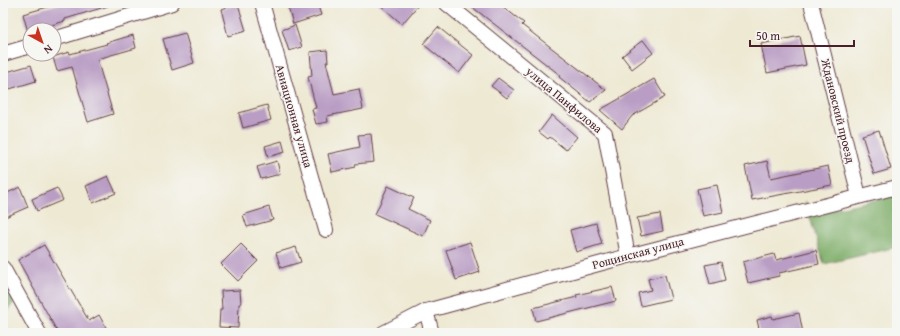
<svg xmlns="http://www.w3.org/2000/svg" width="900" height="336" font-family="'Gentium Book Plus',serif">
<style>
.forest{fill:#79aa64;stroke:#626448}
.building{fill:#b99dc4}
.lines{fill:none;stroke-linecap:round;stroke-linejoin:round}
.minor-casing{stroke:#633d44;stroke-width:16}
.minor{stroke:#fff;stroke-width:14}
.labels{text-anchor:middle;stroke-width:3;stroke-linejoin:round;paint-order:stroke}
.street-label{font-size:12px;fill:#4a1f2b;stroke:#f6f6f2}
</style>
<rect width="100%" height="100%" fill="#f6f6f2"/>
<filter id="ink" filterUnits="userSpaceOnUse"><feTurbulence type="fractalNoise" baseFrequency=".025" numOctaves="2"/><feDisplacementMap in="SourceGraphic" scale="8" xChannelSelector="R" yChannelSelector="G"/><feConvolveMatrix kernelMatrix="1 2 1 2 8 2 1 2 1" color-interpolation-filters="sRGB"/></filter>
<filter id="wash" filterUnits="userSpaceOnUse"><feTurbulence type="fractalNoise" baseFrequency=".012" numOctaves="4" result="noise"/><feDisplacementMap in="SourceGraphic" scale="16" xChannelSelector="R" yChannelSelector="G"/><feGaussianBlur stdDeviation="0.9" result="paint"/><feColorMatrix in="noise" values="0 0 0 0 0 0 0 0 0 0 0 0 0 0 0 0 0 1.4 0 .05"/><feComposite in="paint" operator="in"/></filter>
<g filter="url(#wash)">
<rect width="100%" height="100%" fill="#eee9d3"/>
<g class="forest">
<polygon points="897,195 897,247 824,264 805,201 811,214"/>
<polygon points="3,282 14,301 3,320 10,333 3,333"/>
</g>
<g id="blocks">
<g class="building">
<polygon points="62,3 107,3 108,6 65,19 65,21 28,32 23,14"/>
<polygon points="287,3 317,3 321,15 293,24"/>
<polygon points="378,3 420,3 402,24"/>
<polygon points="467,3 498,3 524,23 522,25 606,90 590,102 559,77 560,75"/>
<polygon points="238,4 246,31 228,36 221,9"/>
<polygon points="295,25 302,47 289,51 282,30"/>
<polygon points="438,27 473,55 459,73 423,44"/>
<polygon points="185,33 194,63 172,70 163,39"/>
<polygon points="133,35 136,48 97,59 113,114 88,122 72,67 57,71 53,57 69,52 70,54 107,44 106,43"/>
<polygon points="800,36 806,65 767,73 761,44"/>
<polygon points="643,40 653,53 632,69 622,56"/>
<polygon points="327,50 328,62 326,62 334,94 359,89 363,109 327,116 328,122 316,124 312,109 316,108 308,77 312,76 310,52"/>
<polygon points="31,65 36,81 3,91 3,73"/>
<polygon points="498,78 514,90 507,98 491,86"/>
<polygon points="654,79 665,97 632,116 622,129 600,110"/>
<polygon points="267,105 271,120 243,128 239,113"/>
<polygon points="552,115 577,137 566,150 550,137 548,139 539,132"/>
<polygon points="879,130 891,169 874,174 862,135"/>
<polygon points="371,134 374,162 355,164 356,167 332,172 328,154 360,147 358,135"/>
<polygon points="282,141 285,152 268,157 265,146"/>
<polygon points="277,161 280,174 261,179 257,167"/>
<polygon points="767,161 771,178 828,166 832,185 752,200 745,166"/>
<polygon points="108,176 116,193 93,203 86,186"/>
<polygon points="717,185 723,212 703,216 697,189"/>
<polygon points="388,186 414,198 408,209 430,220 423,236 375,214"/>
<polygon points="20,187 28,207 3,218 3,195"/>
<polygon points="57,188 63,200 37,211 32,199"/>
<polygon points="269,207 273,220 247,227 243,215"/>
<polygon points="660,214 663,231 641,236 637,218"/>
<polygon points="596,223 602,244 576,252 570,230"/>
<polygon points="470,242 480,272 456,280 446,250"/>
<polygon points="241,244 258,261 238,281 221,264"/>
<polygon points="44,245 89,321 99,315 109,333 58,333 18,260"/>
<polygon points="296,247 301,262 281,268 276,253"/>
<polygon points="816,250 819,264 779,273 779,276 748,283 743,262 774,254 776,260"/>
<polygon points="721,262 725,280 710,284 705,265"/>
<polygon points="665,275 671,299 641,306 638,293 651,290 648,279"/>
<polygon points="612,287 616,301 536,321 533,308 577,297 576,295"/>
<polygon points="240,290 241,304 239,304 238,328 219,327 220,310 222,310 221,291"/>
<polygon points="799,313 803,333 760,333 757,320 772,316 773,319"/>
</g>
</g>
</g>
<g filter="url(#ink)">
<use href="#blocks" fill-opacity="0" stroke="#633d44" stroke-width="1"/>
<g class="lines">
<g class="minor-casing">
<g id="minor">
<polyline points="262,3 326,230"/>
<polyline points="446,3 605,133 628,256"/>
<polyline points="811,3 859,196"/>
<polyline points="54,39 172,3"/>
<polyline points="3,54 30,46"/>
<polyline points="3,268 39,333"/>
<polyline points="426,311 432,333"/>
<polyline points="383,333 426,311 628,256 897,187"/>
</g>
</g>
<use href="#minor" class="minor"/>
</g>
</g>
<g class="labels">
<g class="street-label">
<text transform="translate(564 100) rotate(40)" y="4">улица Панфилова</text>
<text transform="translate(838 111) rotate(76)" y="4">Ждановский проезд</text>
<text transform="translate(294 116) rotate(74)" y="4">Авиационная улица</text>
<text transform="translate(638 253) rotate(-15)" y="4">Рощинская улица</text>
</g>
</g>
<rect width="900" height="336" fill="none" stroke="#f6f6f2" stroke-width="16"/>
<g transform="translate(42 42) rotate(140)"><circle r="19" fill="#f6f6f2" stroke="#b1a0a2"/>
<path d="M0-3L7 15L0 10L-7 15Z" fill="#c8321e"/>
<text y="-6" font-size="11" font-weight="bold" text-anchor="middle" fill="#4a1f2b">N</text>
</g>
<path d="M750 40v6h104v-6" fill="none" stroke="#4a1f2b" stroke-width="2"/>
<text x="756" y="40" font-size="12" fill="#4a1f2b" stroke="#f6f6f2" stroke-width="3" paint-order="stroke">50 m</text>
</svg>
